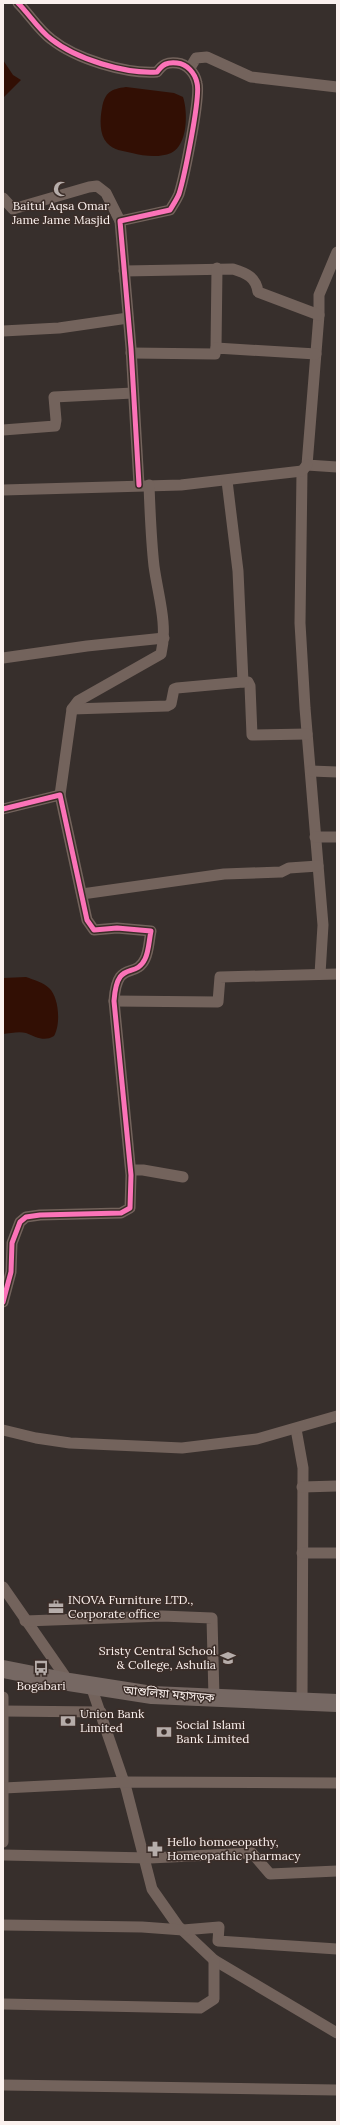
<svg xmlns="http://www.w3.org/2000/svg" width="340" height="2125" font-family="Lora,'Noto Sans Bengali',serif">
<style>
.water{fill:#320f04}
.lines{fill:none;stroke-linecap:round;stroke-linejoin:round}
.minor{stroke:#73635c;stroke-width:11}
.trunk{stroke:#766863;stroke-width:18}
.cycleway-casing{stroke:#3b2d28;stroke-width:8}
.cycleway{stroke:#fb73b8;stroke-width:5}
.labels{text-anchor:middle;stroke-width:3;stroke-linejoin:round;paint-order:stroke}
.poi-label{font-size:12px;fill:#fbf1ee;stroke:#3b2d28;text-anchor:start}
.street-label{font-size:12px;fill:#fbf1ee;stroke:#3b2d28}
</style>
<rect width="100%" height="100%" fill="#372f2c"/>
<g class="water">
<polygon points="3,60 13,75 21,80 3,98"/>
<path d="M126,87l48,6 9,4c5,15 5,48 -12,56 -12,5 -27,3 -39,0 -9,-2 -19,-3 -25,-10 -8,-8 -7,-25 -5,-35 3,-16 9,-19 24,-21z"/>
<path d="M26,977c8,3 17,5 23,11 10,9 12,36 5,48 -10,6 -18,1 -28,-3 -6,-2 -16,0 -23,1v-56z"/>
</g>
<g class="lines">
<g class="minor">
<path d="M18,3c11,11 21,27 33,36 25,20 74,35 106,33 6,-8 10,-10 20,-9 10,1 18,10 20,20 4,13 -13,95 -18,111 -2,5 -6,11 -9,16l-50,11 11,127 8,137"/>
<polyline points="190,68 196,58 207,57 251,77 337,87"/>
<polyline points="3,198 13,209 89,187 97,186 106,193 120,221"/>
<polyline points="337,252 319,295 319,315 307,465 337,467"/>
<path d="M124,271l109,-2c13,4 23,8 25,23l61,23"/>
<polyline points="3,331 59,328 128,318"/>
<polyline points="216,348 217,268"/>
<polyline points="131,353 215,354 216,348 316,354"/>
<polyline points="3,430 55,426 56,420 54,397 133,393"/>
<polyline points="302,471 300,623 305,708 323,925 320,974"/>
<polyline points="3,490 181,485 302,471 307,465"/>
<polyline points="3,658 87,646 164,638"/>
<polyline points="243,682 248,682 250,686 252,735 307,734"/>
<polyline points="72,709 167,706 171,704 174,689 177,688 243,682 238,571 227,481"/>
<polyline points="311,771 337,772"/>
<path d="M60,795l12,-86 6,-8 83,-47c7,-30 -3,-58 -7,-88 -3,-27 -4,-54 -5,-81"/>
<path d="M3,809l57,-14 27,125 7,10 23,-2 34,3c-2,9 -2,20 -6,28 -10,21 -28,-1 -31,42l17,174 -1,33 -9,5 -81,2 -14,2 -6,5 -8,21 -1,29 -8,30"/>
<polyline points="315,837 337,837"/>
<polyline points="82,894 224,874 281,872 289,868 318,866"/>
<polyline points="114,1001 218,1002 220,977 337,974"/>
<polyline points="131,1170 143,1170 183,1177"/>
<polyline points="296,1429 303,1468 302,1703"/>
<polyline points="3,1430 36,1438 70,1443 182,1448 257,1439 337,1416"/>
<polyline points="302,1487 337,1486"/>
<polyline points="302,1553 337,1553"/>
<polyline points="3,1587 69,1682"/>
<polyline points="25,1621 162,1616 212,1618 214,1698"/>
<polyline points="91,1686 126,1788 152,1889 178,1926 214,1960 337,2033"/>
<polyline points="3,1697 3,1842"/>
<polyline points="3,1711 101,1712"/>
<polyline points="4,1788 125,1782 337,1783"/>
<polyline points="3,1855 150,1858 252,1853 270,1874 337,1871"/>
<polyline points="3,1925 142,1927 183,1930 219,1927 218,1941 337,1949"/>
<polyline points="3,2004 200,2008 214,1999 214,1960"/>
<polyline points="3,2085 337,2090"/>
</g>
<polyline class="trunk" points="3,1669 69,1682 152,1695 337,1703"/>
<g class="cycleway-casing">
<g id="cycleway">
<path d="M18,3c11,11 21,27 33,36 25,20 74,35 106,33 6,-8 10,-10 20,-9 10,1 18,10 20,20 4,13 -13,95 -18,111 -2,5 -6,11 -9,16l-50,11 11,127 8,137"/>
<path d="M3,809l57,-14 27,125 7,10 23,-2 34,3c-2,9 -2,20 -6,28 -10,21 -28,-1 -31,42l17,174 -1,33 -9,5 -81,2 -14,2 -6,5 -8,21 -1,29 -8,30"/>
</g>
</g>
<use href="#cycleway" class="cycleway"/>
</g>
<defs>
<g id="mosque-bare" transform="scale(1.2)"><path d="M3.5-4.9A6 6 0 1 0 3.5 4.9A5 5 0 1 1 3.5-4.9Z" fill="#b6adaa" stroke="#3b2d28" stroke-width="2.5" paint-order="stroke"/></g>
<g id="office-bare" transform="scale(1.2)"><path d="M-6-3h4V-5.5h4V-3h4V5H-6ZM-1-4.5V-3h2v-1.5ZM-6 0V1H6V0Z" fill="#b6adaa" stroke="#3b2d28" stroke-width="2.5" paint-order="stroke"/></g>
<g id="university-bare" transform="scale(1.2)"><path d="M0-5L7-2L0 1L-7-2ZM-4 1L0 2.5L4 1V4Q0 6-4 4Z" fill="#b6adaa" stroke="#3b2d28" stroke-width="2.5" paint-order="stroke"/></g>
<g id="bus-bare" transform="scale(1.2)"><path d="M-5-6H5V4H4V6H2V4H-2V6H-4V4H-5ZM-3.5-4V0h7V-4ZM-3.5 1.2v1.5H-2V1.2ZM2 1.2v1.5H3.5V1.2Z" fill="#b6adaa" stroke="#3b2d28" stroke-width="2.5" paint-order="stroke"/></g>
<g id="bank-bare" transform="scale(1.2)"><path d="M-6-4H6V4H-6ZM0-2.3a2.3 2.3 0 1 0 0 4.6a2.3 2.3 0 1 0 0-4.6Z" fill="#b6adaa" stroke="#3b2d28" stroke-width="2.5" paint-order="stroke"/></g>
<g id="pharmacy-bare" transform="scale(1.2)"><path d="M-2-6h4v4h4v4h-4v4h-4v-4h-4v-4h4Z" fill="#b6adaa" stroke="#3b2d28" stroke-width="2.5" paint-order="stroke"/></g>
</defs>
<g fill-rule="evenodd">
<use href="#mosque-bare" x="61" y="189"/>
<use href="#office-bare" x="56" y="1607"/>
<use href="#university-bare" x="228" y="1658"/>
<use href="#bus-bare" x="41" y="1668"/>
<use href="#bank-bare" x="68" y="1721"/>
<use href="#bank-bare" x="164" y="1732"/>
<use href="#pharmacy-bare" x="155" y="1849"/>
</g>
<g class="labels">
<g class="poi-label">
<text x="61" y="210" text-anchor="middle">Baitul Aqsa Omar<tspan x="61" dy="14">Jame Jame Masjid</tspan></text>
<text x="68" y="1604">INOVA Furniture LTD.,<tspan x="68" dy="14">Corporate office</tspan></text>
<text x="216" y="1655" text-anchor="end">Sristy Central School<tspan x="216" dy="14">&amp; College, Ashulia</tspan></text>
<text x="41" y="1690" text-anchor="middle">Bogabari</text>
<text x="80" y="1718">Union Bank<tspan x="80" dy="14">Limited</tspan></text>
<text x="176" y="1729">Social Islami<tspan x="176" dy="14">Bank Limited</tspan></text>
<text x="167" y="1846">Hello homoeopathy,<tspan x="167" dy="14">Homeopathic pharmacy</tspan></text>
</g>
<g class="street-label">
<text transform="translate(169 1694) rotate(5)" y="4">আশুলিয়া মহাসড়ক</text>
</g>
</g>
<rect width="340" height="2125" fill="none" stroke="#fbf1ee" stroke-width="8"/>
</svg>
